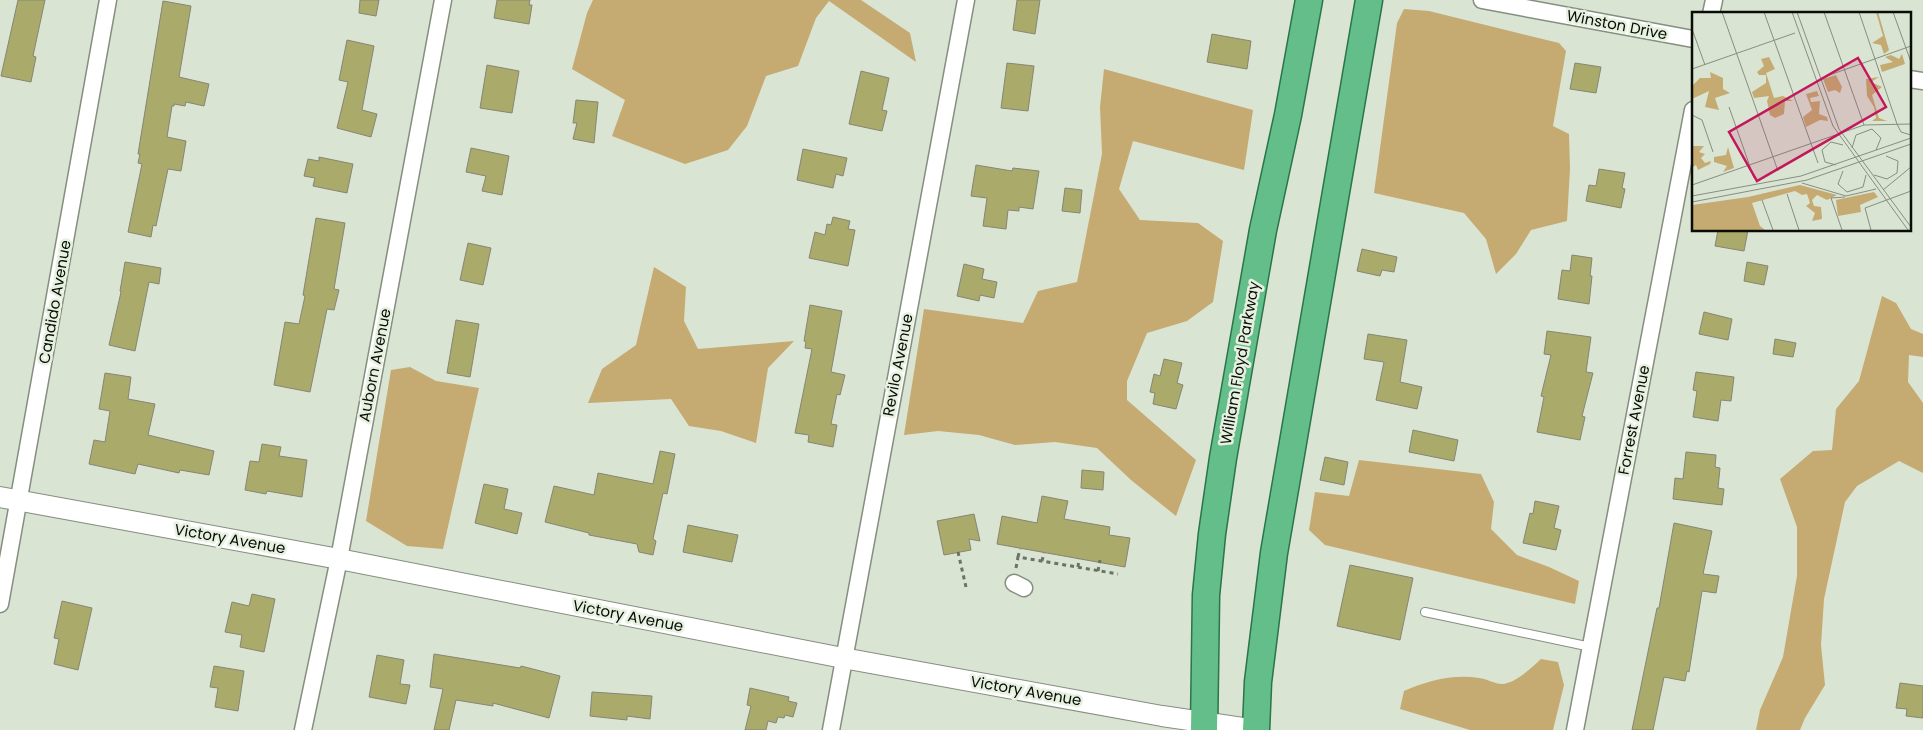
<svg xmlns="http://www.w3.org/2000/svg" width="1923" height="730" font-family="Poppins,sans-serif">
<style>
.green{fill:#c5aa72}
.building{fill:#aaaa6b;stroke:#858675}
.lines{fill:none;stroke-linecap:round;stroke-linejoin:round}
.service-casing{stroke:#858e7f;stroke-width:10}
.minor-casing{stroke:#858e7f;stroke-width:19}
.tertiary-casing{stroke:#858e7f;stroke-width:22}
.trunk-casing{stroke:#2a7549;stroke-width:29}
.path{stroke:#6b7267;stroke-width:3;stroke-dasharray:4 4;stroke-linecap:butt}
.service{stroke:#fff;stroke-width:8}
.minor{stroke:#fff;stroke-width:16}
.tertiary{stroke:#fff;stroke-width:20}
.trunk{stroke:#63be8a;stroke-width:26}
.labels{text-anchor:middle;stroke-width:5;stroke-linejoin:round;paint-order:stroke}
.street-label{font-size:15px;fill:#090c07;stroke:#e7f1e0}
.inset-road{fill:none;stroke:#868e81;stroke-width:1}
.view{fill:#c2185b;fill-opacity:0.15;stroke:#c2185b;stroke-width:2.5}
.inset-edge{fill:none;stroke:#090c07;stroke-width:2.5}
</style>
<rect width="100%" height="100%" fill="#dae4d3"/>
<g class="green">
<polygon points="593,0 861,0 910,33 916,62 829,1 816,18 798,66 766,76 747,126 728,150 685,164 612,136 625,100 572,69 587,13"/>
<polygon points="1404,9 1429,11 1559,43 1566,51 1553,126 1569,134 1570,169 1567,221 1531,230 1516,254 1496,274 1486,239 1464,213 1374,193 1397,23"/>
<polygon points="1104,69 1253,110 1244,170 1133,141 1119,189 1140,220 1198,223 1223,241 1213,302 1187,321 1147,333 1127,381 1127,400 1196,460 1176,516 1131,480 1097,448 1055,442 1015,445 979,435 938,431 904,435 924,309 1023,323 1038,291 1077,282 1102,154 1100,107"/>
<polygon points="654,267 686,287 684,321 698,349 794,341 768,368 756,443 721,431 689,426 671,399 588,403 602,369 636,345"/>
<polygon points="1882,296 1896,303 1911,329 1923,334 1923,357 1909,355 1908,382 1923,403 1923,473 1899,461 1857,486 1845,502 1824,599 1821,645 1825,685 1805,718 1800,730 1756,730 1760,710 1783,657 1797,576 1797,527 1780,479 1813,451 1832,450 1836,409 1859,381"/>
<polygon points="410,367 436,381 479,388 443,549 407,546 366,521 391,370"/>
<polygon points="1359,460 1481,474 1494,502 1491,529 1517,555 1549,567 1579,581 1575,604 1325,545 1309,530 1315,492 1349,496"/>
<path d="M1541,659l17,3 6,23 -11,45h-83l-70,-21 4,-18c23,-10 49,-17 75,-13 8,1 16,6 23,6 14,-1 29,-16 39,-25z"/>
</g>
<g class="building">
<polygon points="18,0 45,0 33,56 36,57 31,82 1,76"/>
<polygon points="360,0 379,0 376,16 359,13"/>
<polygon points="497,0 530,0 529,5 532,5 529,24 494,18"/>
<polygon points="1017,0 1040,0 1035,34 1013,30"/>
<polygon points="163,1 191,6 179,77 209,84 204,106 186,102 185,106 174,104 174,106 172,106 167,137 186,141 181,171 168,169 156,226 153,225 151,237 128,232 142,164 138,163 140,154 138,154"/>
<polygon points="1212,34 1251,41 1247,69 1207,62"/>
<polygon points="347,40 374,46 362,110 377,114 371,137 337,128 348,82 339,80"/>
<polygon points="1007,63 1034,66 1028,111 1001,108"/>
<polygon points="1575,63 1601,67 1596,93 1570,89"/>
<polygon points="487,65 519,71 512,113 480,108"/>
<polygon points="861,71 889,78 882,110 887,111 882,131 849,124"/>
<polygon points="576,100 598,102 594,143 573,139 577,123 573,123"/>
<polygon points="471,148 509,156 502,195 482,191 486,176 466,172"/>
<polygon points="803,149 847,158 843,176 836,174 833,188 797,180"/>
<polygon points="319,157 353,164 347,193 313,186 315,178 304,176 308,159 319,161"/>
<polygon points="976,165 1012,171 1013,168 1039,171 1033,209 1019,207 1019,211 1008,210 1006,229 983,226 987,198 971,196"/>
<polygon points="1599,169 1625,173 1622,188 1625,189 1621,208 1586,201 1589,185 1596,186"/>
<polygon points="1065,188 1082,190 1080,213 1062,211"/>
<polygon points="833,217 850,221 848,229 855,230 848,266 809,258 815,232 825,235 827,224 831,225"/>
<polygon points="316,218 345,223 334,289 339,290 334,310 327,309 310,392 274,385 285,322 299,324 305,296 303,295"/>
<polygon points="1718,230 1748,230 1744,251 1715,246"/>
<polygon points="468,243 491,248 483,285 460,280"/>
<polygon points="1362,249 1397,257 1394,272 1382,270 1380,276 1357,271"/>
<polygon points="1572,255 1592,258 1590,276 1592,276 1589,304 1558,299 1562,270 1570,271"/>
<polygon points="125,262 161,268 159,284 149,282 135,351 109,345 121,292 120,291"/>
<polygon points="1747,262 1768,266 1764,285 1744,281"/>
<polygon points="964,264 984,269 982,279 997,282 994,298 980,295 979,301 957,296"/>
<polygon points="810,305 842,311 831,372 845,375 840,395 837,394 831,424 837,425 833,447 808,442 809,435 795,433 812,349 805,348 806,342 804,341"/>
<polygon points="1704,312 1732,319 1728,340 1699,334"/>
<polygon points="456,320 479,324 470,377 447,373"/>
<polygon points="1547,331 1591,337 1586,372 1593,373 1582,416 1585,417 1580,440 1537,432 1544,397 1541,396 1551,355 1544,354"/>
<polygon points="1368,334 1407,340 1400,382 1422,387 1417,409 1376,400 1384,362 1364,359"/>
<polygon points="1775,339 1796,343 1793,357 1773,354"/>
<polygon points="1164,359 1182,363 1177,383 1183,385 1176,409 1153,404 1155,393 1150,392 1154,374 1160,376"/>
<polygon points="1696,372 1734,377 1731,401 1721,400 1718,421 1693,417 1697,391 1693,390"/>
<polygon points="105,373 131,377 128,399 155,404 148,435 214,451 209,475 180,470 179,473 138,464 135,474 89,464 94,440 105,442 110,411 99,409"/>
<polygon points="1413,430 1458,440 1454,461 1409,452"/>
<polygon points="262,444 281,447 279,456 307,460 302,497 267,491 266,494 245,490 250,461 259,462"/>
<polygon points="660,451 675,454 667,494 663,493 653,539 656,541 653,555 639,552 637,544 589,535 589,533 545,522 554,486 594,495 598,473 653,484"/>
<polygon points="1686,452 1716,455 1715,467 1720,468 1718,488 1724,489 1722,505 1673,499 1675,478 1683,479"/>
<polygon points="1325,457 1348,462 1344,485 1320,480"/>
<polygon points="1082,470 1104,472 1103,490 1081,488"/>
<polygon points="484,484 508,489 504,509 522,513 517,534 475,523"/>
<polygon points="1042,496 1068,501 1064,519 1110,527 1109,535 1130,538 1125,567 997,544 1002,516 1037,523"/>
<polygon points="1535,501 1559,506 1554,528 1561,530 1556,550 1523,543 1530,513 1533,514"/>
<polygon points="974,514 980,541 969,539 971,550 944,555 937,521"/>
<polygon points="1674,523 1712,531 1703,574 1719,576 1716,593 1702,591 1689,672 1687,671 1685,681 1664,677 1653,730 1632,730 1657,608 1659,608"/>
<polygon points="688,525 738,535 732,562 683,552"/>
<polygon points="1350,565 1413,578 1400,640 1337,626"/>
<polygon points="252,594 275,599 264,652 240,647 242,635 225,632 232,602 249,606"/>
<polygon points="62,601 92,608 78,670 54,664 59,639 54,638"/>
<polygon points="434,654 520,668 521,666 560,676 549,718 493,703 493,706 456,700 449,730 434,730 443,689 430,687"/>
<polygon points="377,655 404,660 400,684 410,685 406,704 369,697"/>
<polygon points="214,666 244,671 238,711 215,707 218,688 210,687"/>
<polygon points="1900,683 1923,686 1923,718 1906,716 1907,709 1896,708"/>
<polygon points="750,688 789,697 788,701 797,703 793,717 785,715 784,718 778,717 776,723 768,721 766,730 745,730 751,706 747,705"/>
<polygon points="592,692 652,696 650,719 627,716 627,720 590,716"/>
</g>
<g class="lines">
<g class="service-casing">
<polyline id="service" points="1425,612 1591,647"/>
</g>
<g class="minor-casing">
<g id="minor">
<polyline points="1482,0 1693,39"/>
<polyline points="1711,14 1714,0"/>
<polyline points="1909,79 1923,81"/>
<polyline points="1014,583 1024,588"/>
<polyline points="0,604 108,0"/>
<polyline points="303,730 339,559 443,0"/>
<polyline points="831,730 966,0"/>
<polyline points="1575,730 1693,110"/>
</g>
</g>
<g class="tertiary-casing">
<polyline id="tertiary" points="0,497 339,559 843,658 1162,716 1256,730"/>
</g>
<g class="trunk-casing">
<g id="trunk">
<polyline points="1204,730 1206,595 1212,534 1223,458 1263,230 1288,115 1309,0"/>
<polyline points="1256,730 1258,682 1274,553 1369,0"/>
</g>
</g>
<g class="path">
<polyline points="958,552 966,587"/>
<polyline points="1018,557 1020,549"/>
<polyline points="1042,561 1044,553"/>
<polyline points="1078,567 1079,559"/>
<polyline points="1016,568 1018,557 1118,574"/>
<polyline points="1098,571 1100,560"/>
</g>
<use href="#service" class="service"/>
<use href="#minor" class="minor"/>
<use href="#tertiary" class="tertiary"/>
<use href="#trunk" class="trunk"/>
</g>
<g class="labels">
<g class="street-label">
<text transform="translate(1617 25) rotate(11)" y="5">Winston Drive</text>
<text transform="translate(55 302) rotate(-80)" y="5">Candido Avenue</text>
<text transform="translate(1240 363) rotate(-80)" y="5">William Floyd Parkway</text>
<text transform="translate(375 365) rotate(-79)" y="5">Auborn Avenue</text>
<text transform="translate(898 365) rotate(-79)" y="5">Revilo Avenue</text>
<text transform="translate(1634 420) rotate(-79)" y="5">Forrest Avenue</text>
<text transform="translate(230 539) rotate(10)" y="5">Victory Avenue</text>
<text transform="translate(628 616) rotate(11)" y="5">Victory Avenue</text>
<text transform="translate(1026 691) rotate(10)" y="5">Victory Avenue</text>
</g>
</g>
<g transform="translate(1692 12)">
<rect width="219" height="219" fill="#dae4d3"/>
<path d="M184,0h2l11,38 -5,4 -3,-9 -9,-2 11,-7zM210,42l3,10 -23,8 -2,-7 13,-3 -8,-5 6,-2 8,4zM77,45l6,12 -9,4 8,25 9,-2 10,5h-8l-1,13 -9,4 -5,-3 -3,-14 2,-5 -15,2 -2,-6 14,-9v-8h-7l-2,-3 7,-6 -3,-7zM18,60l13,6v11l7,4 -15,5 4,12 -14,-3 4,-16 -17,8v-13l8,-8h11zM144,63l6,12 -2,6 -5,-3 -7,2 -5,-13zM187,65l-8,5 11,5 -10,8 7,23 8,3h-15l4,-3 -2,-11 -7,-11 -1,-17zM125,79l2,5 -9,2 1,4 9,-1 -1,13 8,3 1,4 -8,-1 -14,7 -3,-10 9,-7 -6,-16zM0,134h12l-5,6 6,2 -4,4 4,5 6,-2 -1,3 -12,6 -2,-5 -3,2zM36,135l6,21 -11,4 4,-6 -13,-4v-5l12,-2zM108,173l37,10 -10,5 -10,-5 -5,5 2,6 7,1 1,12 -10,2 3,-8 -9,-7 4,-3 -3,-9 -5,1 -7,-4 -43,12 8,23 5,4h-73v-25l56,-8zM182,180l4,5 -18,8 1,7 -23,4 -2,-16z" fill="#c5aa72"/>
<path class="inset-road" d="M30,0l56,159M72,0l54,151M100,0l41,114 75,104M105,0l42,117 72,98M132,0l40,113M167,0l38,112M201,0l18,50M0,17l13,36M0,57l103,-36M132,65l87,-31M37,95l25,71M0,103l10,5 11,32M205,112l4,8 10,3M160,136l4,-13 16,-6 9,9 -5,12M144,153l-11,-3 -3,-12 9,-8 12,3M151,159l-5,13 9,8 16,-5 3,-12M182,163l13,4 10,-6 1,-12 -12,-5M110,171l44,13 30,-7M0,173l172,-60 47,-1M191,178l28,-23M95,182l12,36M0,184l109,-20 110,-38M70,188l11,30M0,190l115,-22 104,-36M150,218l-11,-32 14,-1M179,218l-6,-22 46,-17"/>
<path class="view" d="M166,46l28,49 -129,74 -28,-49z"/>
<rect width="219" height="219" class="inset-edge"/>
</g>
</svg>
